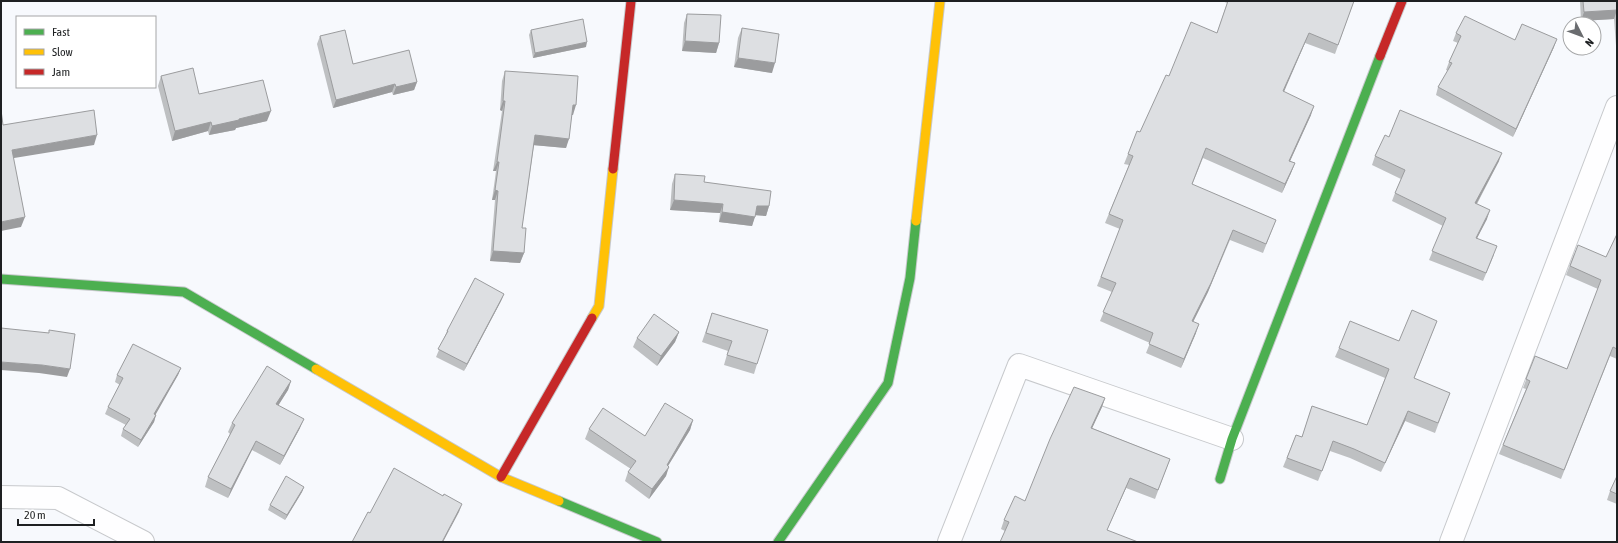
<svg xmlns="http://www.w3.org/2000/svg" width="1618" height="543" font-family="'Asap Condensed',sans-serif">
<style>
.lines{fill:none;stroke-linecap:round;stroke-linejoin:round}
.street-casing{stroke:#c7c9cc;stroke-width:24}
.fast-casing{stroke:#c7c9cc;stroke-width:11}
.slow-casing{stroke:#c7c9cc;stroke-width:11}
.jam-casing{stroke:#c7c9cc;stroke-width:11}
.street{stroke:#fefeff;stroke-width:22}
.fast{stroke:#4caf50;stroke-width:9}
.slow{stroke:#ffc107;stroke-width:9}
.jam{stroke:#c62828;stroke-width:9}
.wall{fill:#bec0c2}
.shaded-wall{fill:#9b9c9e}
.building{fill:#dddfe2;stroke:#9b9c9e}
</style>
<rect width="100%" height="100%" fill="#f7f9fd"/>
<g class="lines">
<g class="street-casing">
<g id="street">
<polyline points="1,497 58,498 143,542"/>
<polyline points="949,542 1019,365 1232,439"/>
<polyline points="1451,542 1617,107"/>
</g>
</g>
<g class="fast-casing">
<g id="fast">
<polyline points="1,279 184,292 316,369"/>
<polyline points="1220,479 1232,439 1380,56"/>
<polyline points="559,501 657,542"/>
<polyline points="778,542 888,383 910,278 916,221"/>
</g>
</g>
<g class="slow-casing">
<g id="slow">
<polyline points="916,221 940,1"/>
<polyline points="592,318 599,306 613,169"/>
<polyline points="316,369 501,477 559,501"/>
</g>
</g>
<g class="jam-casing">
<g id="jam">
<polyline points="1380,56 1402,1"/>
<polyline points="613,169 631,1"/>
<polyline points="501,477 592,318"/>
</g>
</g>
<use href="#street" class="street"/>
<use href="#fast" class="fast"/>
<use href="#slow" class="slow"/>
<use href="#jam" class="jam"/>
</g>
<g class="wall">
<polygon points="1222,1 1354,1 1335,54 1305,43 1283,92 1311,115 1290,161 1295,163 1291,173 1282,193 1203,158 1192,185 1276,220 1263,253 1230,240 1208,292 1193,322 1196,333 1181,368 1146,353 1150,343 1100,321 1112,292 1097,286 1120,229 1105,223 1129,165 1124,164 1128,154 1140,132 1169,76 1217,33 1227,3"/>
<polygon points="1580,1 1617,1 1617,59 1614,19 1581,21"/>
<polygon points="687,14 719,43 716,53 682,51 684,23"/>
<polygon points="742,28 772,73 734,67 738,38"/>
<polygon points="531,30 586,47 533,58 529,35"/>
<polygon points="1456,33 1515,40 1554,47 1513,137 1436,95 1438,87 1448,71 1446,70 1449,62 1458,43 1453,41"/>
<polygon points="320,36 353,64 417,82 414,90 393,95 392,92 333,108 317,44"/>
<polygon points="505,71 573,115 572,115 566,148 534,145 522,228 524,253 520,263 490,261 495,200 492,200 496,171 493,171 502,111 500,110 502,81"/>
<polygon points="161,76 199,94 267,121 236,128 235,130 209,135 208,131 172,141 158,86"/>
<polygon points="1389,137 1499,161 1477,204 1487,219 1477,238 1494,255 1483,281 1429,260 1443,226 1392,201 1395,193 1401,179 1372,165 1375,156"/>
<polygon points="675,174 769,206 766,216 755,215 752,226 719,222 720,213 670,210 672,184"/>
<polygon points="1617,234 1617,359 1610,356 1561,479 1499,454 1526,389 1523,388 1535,356 1567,369 1598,289 1566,275 1574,254 1606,257"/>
<polygon points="504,294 501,301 464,371 436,357 447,331"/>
<polygon points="712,313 757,364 754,374 724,365 728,351 702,342"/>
<polygon points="1437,321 1414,379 1450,393 1435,433 1405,421 1381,472 1350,458 1330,451 1318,481 1283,467 1296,435 1302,437 1312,406 1367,425 1385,378 1335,357 1339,348 1399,341"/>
<polygon points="679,332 675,342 657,366 633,347 637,338"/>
<polygon points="181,368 178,375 155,414 156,415 154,422 138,447 121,436 123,429 126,425 105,414 108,407 120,385 115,382 117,375"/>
<polygon points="291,381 288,390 278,405 300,428 280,465 252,450 228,498 205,487 208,477 230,434 228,432 232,423"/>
<polygon points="1105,398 1102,407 1092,428 1170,459 1155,499 1126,488 1107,530 1005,531 1001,529 1004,520 1025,501"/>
<polygon points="693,420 690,430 668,466 666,476 649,499 625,481 628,472 631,469 585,439 589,429 645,436"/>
<polygon points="1617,476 1617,504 1607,500 1610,491"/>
<polygon points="304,487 302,492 285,520 268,510 270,505"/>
</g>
<g class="shaded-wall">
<polygon points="1617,10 1614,19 1581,21 1584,12"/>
<polygon points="1309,33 1305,43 1280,101 1283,91"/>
<polygon points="1557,39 1554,47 1513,137 1516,129"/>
<polygon points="685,41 719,43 716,53 682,51"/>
<polygon points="587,42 586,47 533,58 535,53"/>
<polygon points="738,58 775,63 772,73 734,67"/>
<polygon points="417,82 414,90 393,95 396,87"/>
<polygon points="395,84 392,92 333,108 336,100"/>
<polygon points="503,101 505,101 502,111 500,110"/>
<polygon points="573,105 576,105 573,115 569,115"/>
<polygon points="1314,106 1311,115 1286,170 1289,161"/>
<polygon points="271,111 267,121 236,128 235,130 209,135 212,126"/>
<polygon points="211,122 208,131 172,141 175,131"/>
<polygon points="97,135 94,145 8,159 12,150"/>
<polygon points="535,135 569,139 566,148 532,145"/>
<polygon points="1502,153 1499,161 1472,212 1475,203"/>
<polygon points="497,162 499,162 496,171 493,171"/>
<polygon points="1295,163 1291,173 1282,193 1285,184"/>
<polygon points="495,190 498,191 495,200 492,200"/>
<polygon points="674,200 723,204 720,213 670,210"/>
<polygon points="757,206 769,206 766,216 753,215"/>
<polygon points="1490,210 1487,219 1473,246 1476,238"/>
<polygon points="722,212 755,217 752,226 719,222"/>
<polygon points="25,217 21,227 1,231 1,222"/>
<polygon points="1233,230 1208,292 1189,330 1192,321"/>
<polygon points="493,251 524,253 520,263 490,261"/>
<polygon points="504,294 501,301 464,371 467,364"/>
<polygon points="1199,324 1196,333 1181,368 1184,359"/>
<polygon points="679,332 675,342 657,366 661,356"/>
<polygon points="1,362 42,365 70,369 67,377 39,373 1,370"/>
<polygon points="181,368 178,375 152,421 154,414"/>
<polygon points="291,381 288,390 273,414 276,404"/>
<polygon points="1105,398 1102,407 1088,437 1091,428"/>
<polygon points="1408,411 1405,421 1381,472 1385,463"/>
<polygon points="156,415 154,422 138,447 141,440"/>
<polygon points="304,419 300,428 280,465 284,456"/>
<polygon points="693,420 690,430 663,474 667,465"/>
<polygon points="256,441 252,450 228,498 231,489"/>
<polygon points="669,467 666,476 649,499 652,489"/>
<polygon points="1130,478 1126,488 1103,539 1107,530"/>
<polygon points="304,487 302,492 285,520 287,515"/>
<polygon points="462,504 459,512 443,542 442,542"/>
</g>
<g class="building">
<polygon points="1228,1 1354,1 1338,45 1309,33 1283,91 1314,106 1289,161 1295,163 1285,184 1206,148 1192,184 1276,220 1266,244 1233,230 1211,283 1192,321 1199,324 1184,359 1149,344 1153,333 1103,312 1116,283 1101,277 1123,220 1109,214 1133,156 1128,154 1137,131 1140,132 1166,75 1169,76 1191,22 1217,33"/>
<polygon points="1583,1 1617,1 1617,10 1584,12"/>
<polygon points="687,14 721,15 719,43 685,41"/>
<polygon points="1465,16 1515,40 1522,24 1557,39 1516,129 1438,87 1452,63 1449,62 1461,36 1456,33"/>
<polygon points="583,19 587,42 535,53 531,30"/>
<polygon points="742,28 779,34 775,63 738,58"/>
<polygon points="345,30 353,64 409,50 417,82 396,87 395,84 336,100 320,36"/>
<polygon points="193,68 199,94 263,80 271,111 239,119 239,120 212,126 211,122 175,131 161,76"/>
<polygon points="505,71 578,76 576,105 573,105 569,139 535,135 522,228 526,228 524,253 493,251 498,191 495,190 499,162 497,162 505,101 503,101"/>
<polygon points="1,110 3,125 94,110 97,135 12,150 25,217 1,222"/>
<polygon points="1400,110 1502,153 1475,203 1490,210 1476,238 1497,246 1486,273 1432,251 1446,218 1395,193 1405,170 1375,156 1385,135 1389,137"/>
<polygon points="675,174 705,176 704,182 771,191 769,206 757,206 755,217 722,212 723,204 674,200"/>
<polygon points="1617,234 1617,349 1613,347 1564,470 1503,445 1530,381 1526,379 1535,356 1567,369 1601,280 1570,266 1578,245 1606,257"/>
<polygon points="475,278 504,294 467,364 438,349 448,331 447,331"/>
<polygon points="1412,310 1437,321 1414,378 1450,393 1438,423 1408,411 1385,463 1354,449 1333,441 1322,471 1287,458 1296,435 1302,437 1312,406 1367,425 1389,369 1339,348 1350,321 1399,341"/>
<polygon points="712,313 768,330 757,364 727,355 732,341 706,333"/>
<polygon points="654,314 679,332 661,356 637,338"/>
<polygon points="1,328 49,333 49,330 75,334 70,369 42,365 1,362"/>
<polygon points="133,344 181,368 154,414 156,415 141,440 123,429 130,419 108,407 123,378 117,375"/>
<polygon points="267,366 291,381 276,404 304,419 284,456 256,441 231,489 208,477 235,425 232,423"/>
<polygon points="1074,387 1105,398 1091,428 1170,459 1158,490 1130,478 1107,530 1138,542 1000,542 1009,522 1004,520 1015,496 1025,501 1050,439"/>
<polygon points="665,403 693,420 667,465 669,467 652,489 628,472 636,461 589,429 603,408 645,436"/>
<polygon points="394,468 443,496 444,494 462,504 442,542 352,542 368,512 370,513"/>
<polygon points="286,476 304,487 287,515 270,505"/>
<polygon points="1617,476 1617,494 1610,491"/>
</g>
<rect width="1618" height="543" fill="none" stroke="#1e2022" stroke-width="4"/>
<rect x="16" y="16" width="140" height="72" fill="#ffffff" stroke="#a5a6a7"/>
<rect x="24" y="29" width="20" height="6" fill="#4caf50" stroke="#a5a6a7"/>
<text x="52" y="36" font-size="12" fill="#1e2022">Fast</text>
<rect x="24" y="49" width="20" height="6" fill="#ffc107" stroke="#a5a6a7"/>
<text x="52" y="56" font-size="12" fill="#1e2022">Slow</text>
<rect x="24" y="69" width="20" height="6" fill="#c62828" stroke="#a5a6a7"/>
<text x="52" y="76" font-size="12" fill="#1e2022">Jam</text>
<g transform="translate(1582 36) rotate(132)"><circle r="19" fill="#ffffff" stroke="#a5a6a7"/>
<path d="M0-3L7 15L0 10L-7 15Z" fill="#6a6c6f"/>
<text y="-6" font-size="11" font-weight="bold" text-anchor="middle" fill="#1e2022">N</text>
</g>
<path d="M18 519v6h76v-6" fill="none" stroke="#1e2022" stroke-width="2"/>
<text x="24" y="519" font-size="12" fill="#1e2022" stroke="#ffffff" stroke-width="3" paint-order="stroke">20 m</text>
</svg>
